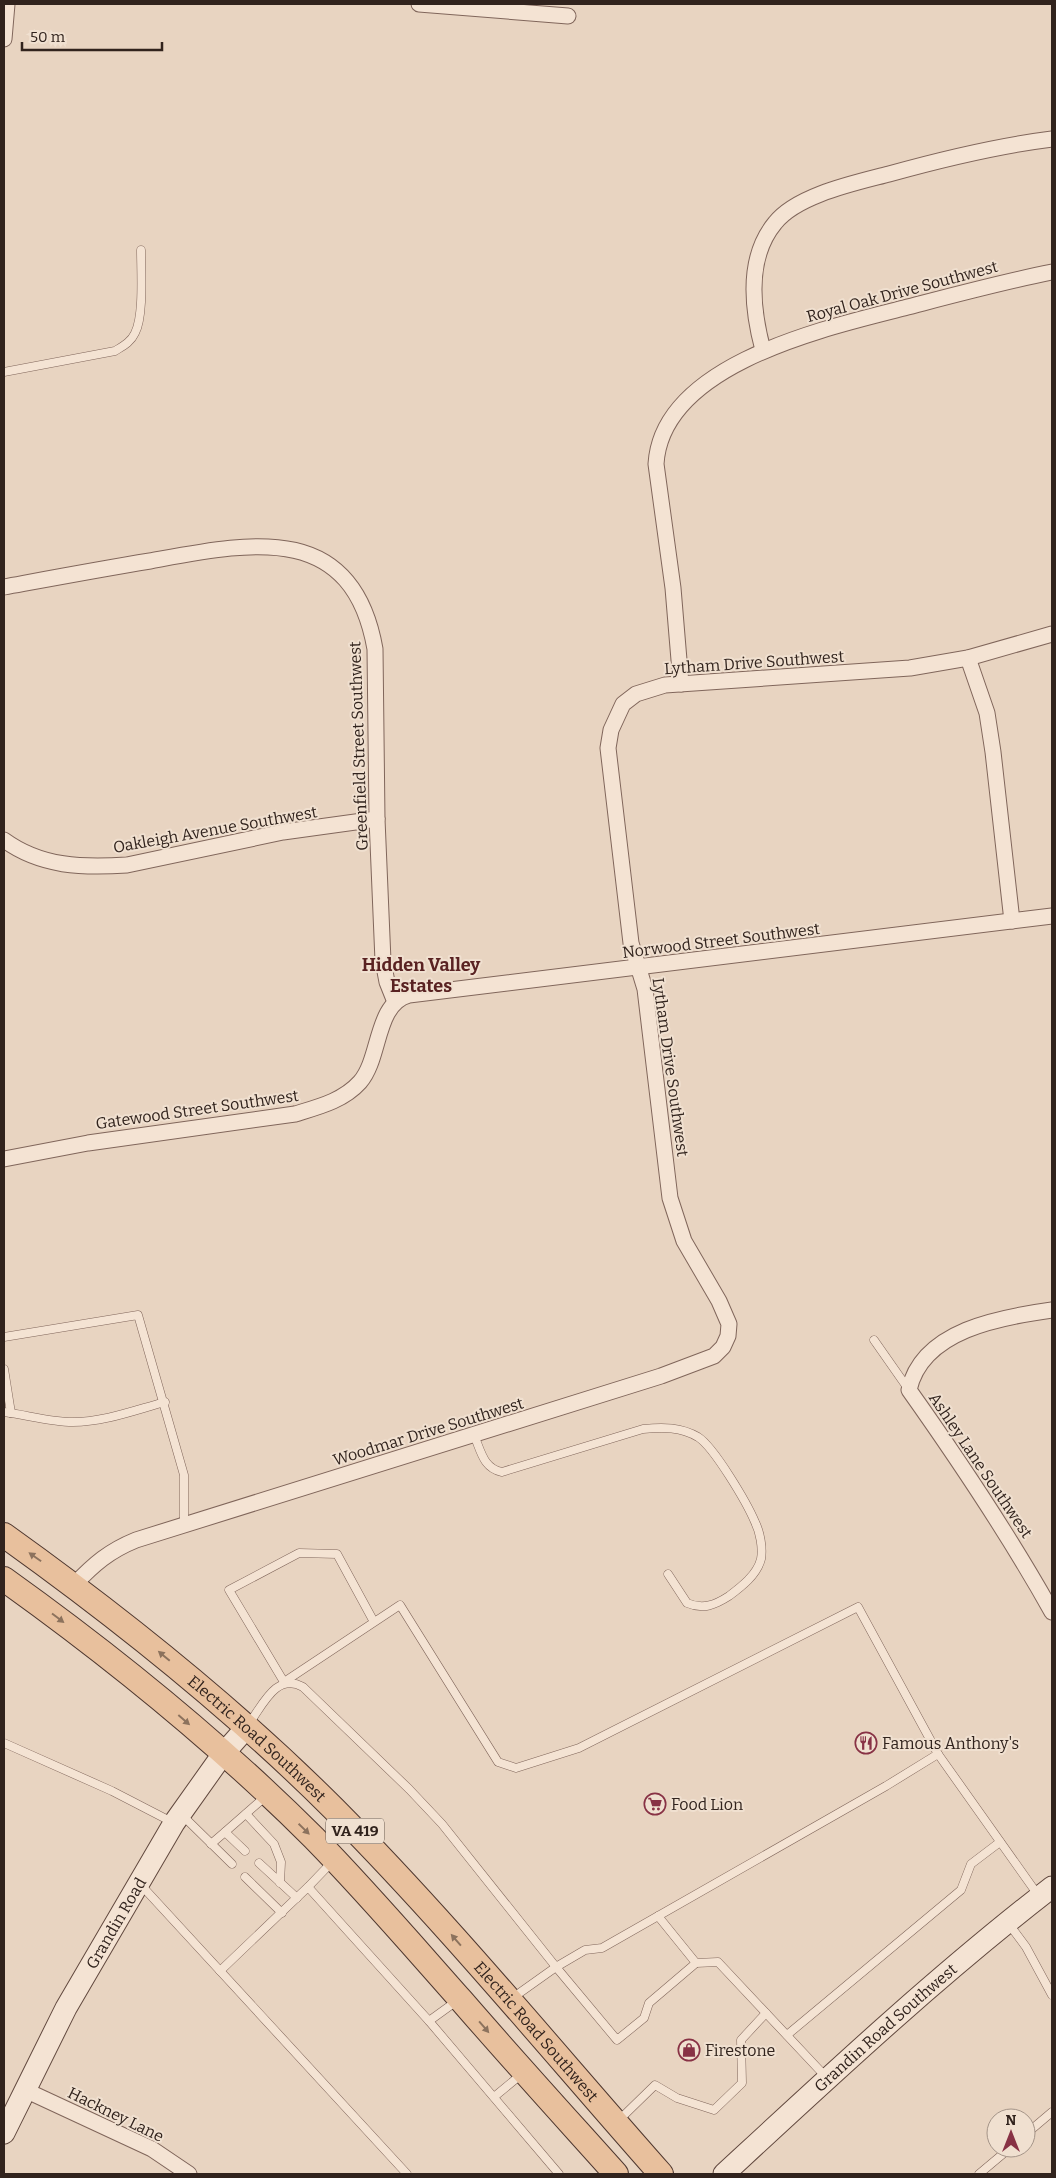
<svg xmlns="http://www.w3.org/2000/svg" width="1056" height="2178" font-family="Bitter,serif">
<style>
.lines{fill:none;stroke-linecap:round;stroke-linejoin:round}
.lane-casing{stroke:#80665b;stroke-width:9}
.street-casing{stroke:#80665b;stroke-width:17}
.secondary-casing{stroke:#61483e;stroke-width:23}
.primary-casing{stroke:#4e372f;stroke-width:26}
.lane{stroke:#f4e3d3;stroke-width:8}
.street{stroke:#f4e3d3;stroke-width:15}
.secondary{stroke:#f4e3d3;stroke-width:21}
.primary{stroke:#e8c09d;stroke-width:24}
.oneway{fill:#8c725d}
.labels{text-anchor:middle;stroke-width:4;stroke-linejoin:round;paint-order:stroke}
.shield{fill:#f0e0d0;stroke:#6a5c53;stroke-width:1}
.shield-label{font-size:15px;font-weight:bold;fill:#31231d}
.street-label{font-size:16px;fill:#31231d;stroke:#f0e0d0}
.poi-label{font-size:16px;fill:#31231d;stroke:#f0e0d0;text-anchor:start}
.neighbourhood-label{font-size:18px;font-weight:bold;fill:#592222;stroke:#f0e0d0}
</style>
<rect width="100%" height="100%" fill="#e8d4c1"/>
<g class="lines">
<g class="lane-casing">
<g id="lane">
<path d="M4,372l111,-21c8,-5 16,-9 20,-18 9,-17 6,-62 6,-83"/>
<polyline points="4,1337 138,1315 184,1475 184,1525"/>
<polyline points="874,1340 909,1390"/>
<polyline points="4,1369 11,1413"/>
<path d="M4,1412c23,3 46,10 69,10 31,0 62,-12 92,-20"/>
<path d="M474,1435c7,16 9,33 28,37l141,-43c20,-2 38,-2 55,8 16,10 49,66 57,85 5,10 8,26 6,37 -4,16 -20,28 -32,37 -14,9 -26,14 -42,7l-19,-29"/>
<polyline points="374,1622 337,1554 299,1553 229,1590 284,1682 400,1605 498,1762 516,1768 579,1748 858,1607 938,1754"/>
<path d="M248,1725c15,-20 28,-53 55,-38l106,102 33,35 114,143 29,-17 17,-2 284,-162 52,-32 100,141"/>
<polyline points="4,1743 112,1791 172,1822"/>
<polyline points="246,1814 274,1844 281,1862 280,1883"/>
<polyline points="182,1815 232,1864"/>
<polyline points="211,1844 225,1832"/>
<polyline points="245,1851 225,1832 266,1796"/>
<polyline points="259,1863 297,1898"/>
<polyline points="245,1877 282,1913"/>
<polyline points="141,1885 407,2174"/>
<polyline points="308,1887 333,1861"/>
<polyline points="658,1916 696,1963 718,1962 826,2077"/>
<polyline points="1009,1924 1026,1947 1052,1995"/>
<polyline points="220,1971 308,1887 429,2021 458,2000"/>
<polyline points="511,1999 556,1967 617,2040 644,2018 649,2003 696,1963"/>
<polyline points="429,2021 559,2174"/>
<polyline points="787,2035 961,1890 971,1864 1000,1842"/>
<polyline points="494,2097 523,2073"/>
<polyline points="617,2122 655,2085 677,2098 714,2110 742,2083 741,2040 766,2013"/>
<polyline points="1026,2134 1052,2112"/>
<polyline points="979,2174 1010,2148"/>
</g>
</g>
<g class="street-casing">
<g id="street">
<polyline points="419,4 568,16"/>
<polyline points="4,39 7,4"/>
<path d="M763,350c-11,-41 -17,-92 12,-127 22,-28 80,-40 114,-49 54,-15 107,-28 163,-35"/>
<path d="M4,587c49,-9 97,-18 146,-26 98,-18 202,-42 225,88l2,170 6,142 4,21 8,20"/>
<polyline points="968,658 987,713 993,752 1012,921"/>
<path d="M681,684l-8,-96 -17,-124c6,-100 170,-136 248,-156 50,-13 98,-26 148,-36"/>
<path d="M4,840c37,27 79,28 123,25l156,-33 94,-13"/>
<path d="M4,1159l84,-16 207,-29c23,-7 48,-13 65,-32 21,-24 15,-78 49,-87l643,-79"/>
<path d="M1052,1310c-51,7 -130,20 -143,80 51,72 100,145 143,222"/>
<path d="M74,1585c20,-21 35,-34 62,-45l525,-164 53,-20 9,-9 5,-11 1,-12 -10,-23 -35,-60 -14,-43 -25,-209 -14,-46 -23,-195 3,-18 12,-26 13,-10 29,-9 245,-17 58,-10 84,-24"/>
<polyline points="25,2090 152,2149 189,2174"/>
</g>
</g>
<g class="secondary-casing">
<g id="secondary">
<path id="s1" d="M4,2133l62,-125 108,-185 49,-69 24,-27"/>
<path id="s2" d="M724,2174c106,-98 213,-198 328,-287"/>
</g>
</g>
<g class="primary-casing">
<g id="primary">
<path id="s3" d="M4,1535c116,83 229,173 330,274 115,116 219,243 327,365"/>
<path d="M4,1579c109,78 215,164 310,259 51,52 99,108 147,162 51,59 103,116 155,174"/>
</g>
</g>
<use href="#lane" class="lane"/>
<use href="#street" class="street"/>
<use href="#secondary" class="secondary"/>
<use href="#primary" class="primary"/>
</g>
<defs><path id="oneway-solid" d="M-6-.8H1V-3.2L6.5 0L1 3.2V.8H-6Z" transform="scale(1.25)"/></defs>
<g class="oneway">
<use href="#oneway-solid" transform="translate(35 1557) rotate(-145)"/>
<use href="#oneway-solid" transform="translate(58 1618) rotate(37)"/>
<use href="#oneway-solid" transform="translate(164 1656) rotate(-140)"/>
<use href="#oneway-solid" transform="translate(184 1720) rotate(41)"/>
<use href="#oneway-solid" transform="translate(304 1829) rotate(44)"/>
<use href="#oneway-solid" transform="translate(456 1940) rotate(-131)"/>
<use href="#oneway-solid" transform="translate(484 2027) rotate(49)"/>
</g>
<defs>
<g id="restaurant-ring" transform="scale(1.125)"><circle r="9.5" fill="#f0e0d0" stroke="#883245" stroke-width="1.5"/><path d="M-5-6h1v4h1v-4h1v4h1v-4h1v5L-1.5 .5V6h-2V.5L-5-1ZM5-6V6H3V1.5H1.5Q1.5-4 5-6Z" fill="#883245"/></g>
<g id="supermarket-ring" transform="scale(1.125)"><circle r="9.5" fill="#f0e0d0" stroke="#883245" stroke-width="1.5"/><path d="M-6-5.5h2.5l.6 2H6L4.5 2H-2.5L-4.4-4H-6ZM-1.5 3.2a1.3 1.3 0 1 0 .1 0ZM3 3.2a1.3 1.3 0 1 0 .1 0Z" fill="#883245"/></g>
<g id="shop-ring" transform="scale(1.125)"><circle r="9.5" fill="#f0e0d0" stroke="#883245" stroke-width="1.5"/><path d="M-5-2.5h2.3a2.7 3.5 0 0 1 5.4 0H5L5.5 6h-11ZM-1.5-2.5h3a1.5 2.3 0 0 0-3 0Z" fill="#883245"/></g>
</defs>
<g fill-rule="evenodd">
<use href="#restaurant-ring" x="866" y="1743"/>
<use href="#supermarket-ring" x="655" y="1804"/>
<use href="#shop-ring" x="689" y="2050"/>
</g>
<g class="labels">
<rect class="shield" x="326" y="1818.5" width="58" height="25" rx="4"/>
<g class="shield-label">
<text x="355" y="1836">VA 419</text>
</g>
<g class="street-label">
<text transform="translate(902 291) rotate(-15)" y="6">Royal Oak Drive Southwest</text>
<text transform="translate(754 662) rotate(-4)" y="6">Lytham Drive Southwest</text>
<text transform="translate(358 746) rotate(-92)" y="6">Greenfield Street Southwest</text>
<text transform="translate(215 829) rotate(-10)" y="6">Oakleigh Avenue Southwest</text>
<text transform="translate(721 940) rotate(-7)" y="6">Norwood Street Southwest</text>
<text transform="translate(671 1067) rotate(82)" y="6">Lytham Drive Southwest</text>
<text transform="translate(197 1109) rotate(-8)" y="6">Gatewood Street Southwest</text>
<text transform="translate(428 1431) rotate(-17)" y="6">Woodmar Drive Southwest</text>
<text transform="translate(981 1465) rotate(56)" y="6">Ashley Lane Southwest</text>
<text dy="6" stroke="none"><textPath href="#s3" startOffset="325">Electric Road Southwest</textPath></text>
<text dy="6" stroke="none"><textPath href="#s1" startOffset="238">Grandin Road</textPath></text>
<text dy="6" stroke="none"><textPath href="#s2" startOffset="218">Grandin Road Southwest</textPath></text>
<text dy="6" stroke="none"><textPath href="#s3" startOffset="730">Electric Road Southwest</textPath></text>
<text transform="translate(116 2114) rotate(26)" y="6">Hackney Lane</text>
</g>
<g class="poi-label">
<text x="882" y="1749">Famous Anthony's</text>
<text x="671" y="1810">Food Lion</text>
<text x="705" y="2056">Firestone</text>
</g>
<g class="neighbourhood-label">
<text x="421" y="971">Hidden Valley<tspan x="421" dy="21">Estates</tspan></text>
</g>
</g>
<rect width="1056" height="2178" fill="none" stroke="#31231d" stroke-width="10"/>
<g transform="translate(1011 2133)"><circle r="24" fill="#f0e0d0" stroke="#a49488"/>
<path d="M0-4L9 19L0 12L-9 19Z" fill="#883245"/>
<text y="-8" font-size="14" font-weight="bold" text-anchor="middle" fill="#31231d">N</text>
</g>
<path d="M22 42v8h140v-8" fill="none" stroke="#31231d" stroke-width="2.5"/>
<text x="30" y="42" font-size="15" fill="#31231d" stroke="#f0e0d0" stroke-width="4" paint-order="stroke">50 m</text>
</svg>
